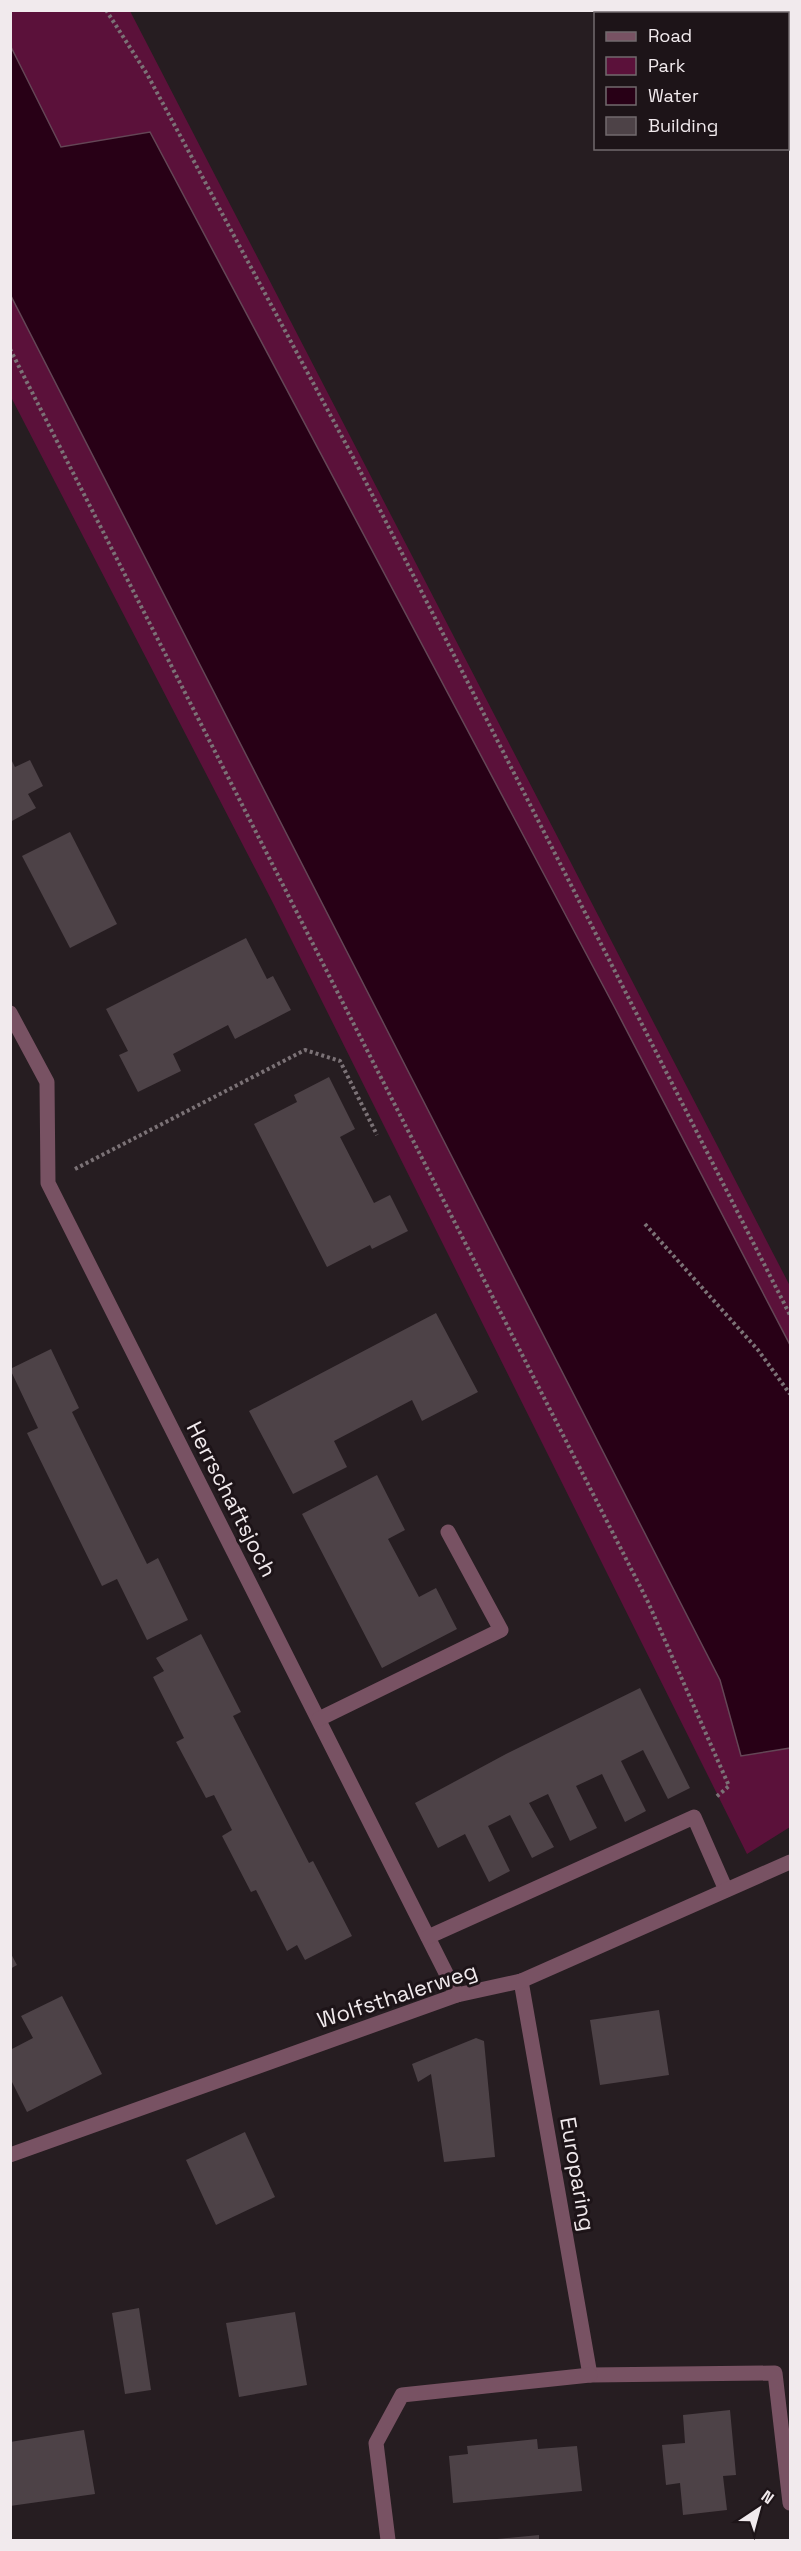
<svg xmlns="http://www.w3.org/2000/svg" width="801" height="2551" font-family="'Space Grotesk',sans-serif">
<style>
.green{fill:#5b113a}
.water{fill:#280016;stroke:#644656;stroke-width:1.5}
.building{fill:#4d4247}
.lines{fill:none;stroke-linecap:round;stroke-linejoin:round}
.path{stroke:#7b7276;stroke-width:4;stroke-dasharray:3 3;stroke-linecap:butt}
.minor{stroke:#785263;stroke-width:15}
.labels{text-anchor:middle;stroke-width:6;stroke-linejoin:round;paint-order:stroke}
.street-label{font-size:22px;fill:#f1eaed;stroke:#1d1418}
</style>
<rect width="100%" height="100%" fill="#261d21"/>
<polygon class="green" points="11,11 130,11 790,1286 790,1827 747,1854 274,905 11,397"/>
<polygon class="water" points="10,45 61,147 150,132 616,1010 790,1345 790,1748 741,1756 720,1680 11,296"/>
<g class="building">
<polygon points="10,757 15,767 30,760 43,786 28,794 36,808 10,822"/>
<polygon points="70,832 117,924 70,948 22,856"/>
<polygon points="246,938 267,979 273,976 291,1010 235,1039 228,1025 173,1054 181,1071 138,1092 119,1055 128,1051 106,1009"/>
<polygon points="329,1077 355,1129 340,1137 374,1203 390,1195 408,1231 372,1249 370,1245 327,1267 254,1124 297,1102 294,1095"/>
<polygon points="436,1313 478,1392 422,1421 412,1400 334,1441 347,1467 293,1494 249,1411"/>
<polygon points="51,1349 79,1408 72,1412 147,1564 158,1558 188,1620 147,1640 117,1579 102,1586 27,1433 38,1428 10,1369"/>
<polygon points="377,1475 405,1530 388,1539 419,1597 436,1588 457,1629 382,1668 302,1514"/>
<polygon points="201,1634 241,1712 233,1716 309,1863 313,1861 352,1936 305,1960 297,1945 287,1951 256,1890 251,1892 222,1836 232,1830 214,1795 206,1798 176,1742 184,1738 153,1677 164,1671 156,1658"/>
<polygon points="640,1688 690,1788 668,1799 643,1750 621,1761 646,1811 625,1822 602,1774 576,1786 597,1828 570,1841 548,1794 529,1803 554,1847 532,1858 510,1815 488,1826 510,1871 489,1882 465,1834 438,1848 415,1803 506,1754"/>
<polygon points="10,1952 17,1965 10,1969"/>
<polygon points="62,1996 102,2074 27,2112 10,2078 10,2050 33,2038 21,2016"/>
<polygon points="659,2010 669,2075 600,2085 590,2020"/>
<polygon points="476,2038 484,2041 495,2157 444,2162 431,2074 418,2082 412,2064"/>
<polygon points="245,2132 275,2197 216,2225 186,2160"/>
<polygon points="139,2308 151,2390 125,2394 112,2313"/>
<polygon points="295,2312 307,2385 239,2397 226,2323"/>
<polygon points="730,2410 736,2475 723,2476 727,2510 683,2515 680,2483 666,2485 662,2445 685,2443 683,2415"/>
<polygon points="84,2430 95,2494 10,2506 10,2442"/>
<polygon points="537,2439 538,2449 577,2446 582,2491 453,2503 449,2456 468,2454 467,2446"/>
<polygon points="539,2535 539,2540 497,2540 497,2539"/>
</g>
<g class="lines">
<g class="path">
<polyline points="106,10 147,74 354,459 790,1315"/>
<polyline points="10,349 648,1602 729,1786 715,1798"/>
<polyline points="75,1169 305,1050 340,1061 377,1135"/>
<polyline points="645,1224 758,1350 790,1394"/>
</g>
<g class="minor">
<polyline points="10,1013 47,1082 48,1183 457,1995"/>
<polyline points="319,1719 501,1630 448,1532"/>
<polyline points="428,1937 694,1817 726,1890"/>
<polyline points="521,1981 590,2375 775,2373 790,2503"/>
<polyline points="10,2155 457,1995 521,1981 790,1862"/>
<polyline points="388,2540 376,2443 402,2395 590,2375"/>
</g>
</g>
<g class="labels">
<g class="street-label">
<text transform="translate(232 1499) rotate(63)" y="8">Herrschaftsjoch</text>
<text transform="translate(397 1995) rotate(-18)" y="8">Wolfsthalerweg</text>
<text transform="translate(578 2174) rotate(80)" y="8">Europaring</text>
</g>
</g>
<rect width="801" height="2551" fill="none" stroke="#f1eaed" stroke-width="24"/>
<rect x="594" y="12" width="195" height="138" fill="#1d1418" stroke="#726a6d" stroke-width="1.5"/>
<rect x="606" y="32" width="30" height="9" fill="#785263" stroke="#726a6d" stroke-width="1.5"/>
<text x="648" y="42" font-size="18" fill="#f1eaed">Road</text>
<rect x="606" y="57" width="30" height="18" fill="#5b113a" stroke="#726a6d" stroke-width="1.5"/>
<text x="648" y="72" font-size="18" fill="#f1eaed">Park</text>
<rect x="606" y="87" width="30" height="18" fill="#280016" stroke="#726a6d" stroke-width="1.5"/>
<text x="648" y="102" font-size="18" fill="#f1eaed">Water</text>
<rect x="606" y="117" width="30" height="18" fill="#4d4247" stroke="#726a6d" stroke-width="1.5"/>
<text x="648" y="132" font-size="18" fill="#f1eaed">Building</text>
<g transform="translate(759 2509) rotate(36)" stroke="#1d1418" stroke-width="4.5" paint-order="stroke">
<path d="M0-4.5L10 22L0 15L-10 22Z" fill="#f1eaed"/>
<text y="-9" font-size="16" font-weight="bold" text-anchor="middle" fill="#f1eaed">N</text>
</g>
</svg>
